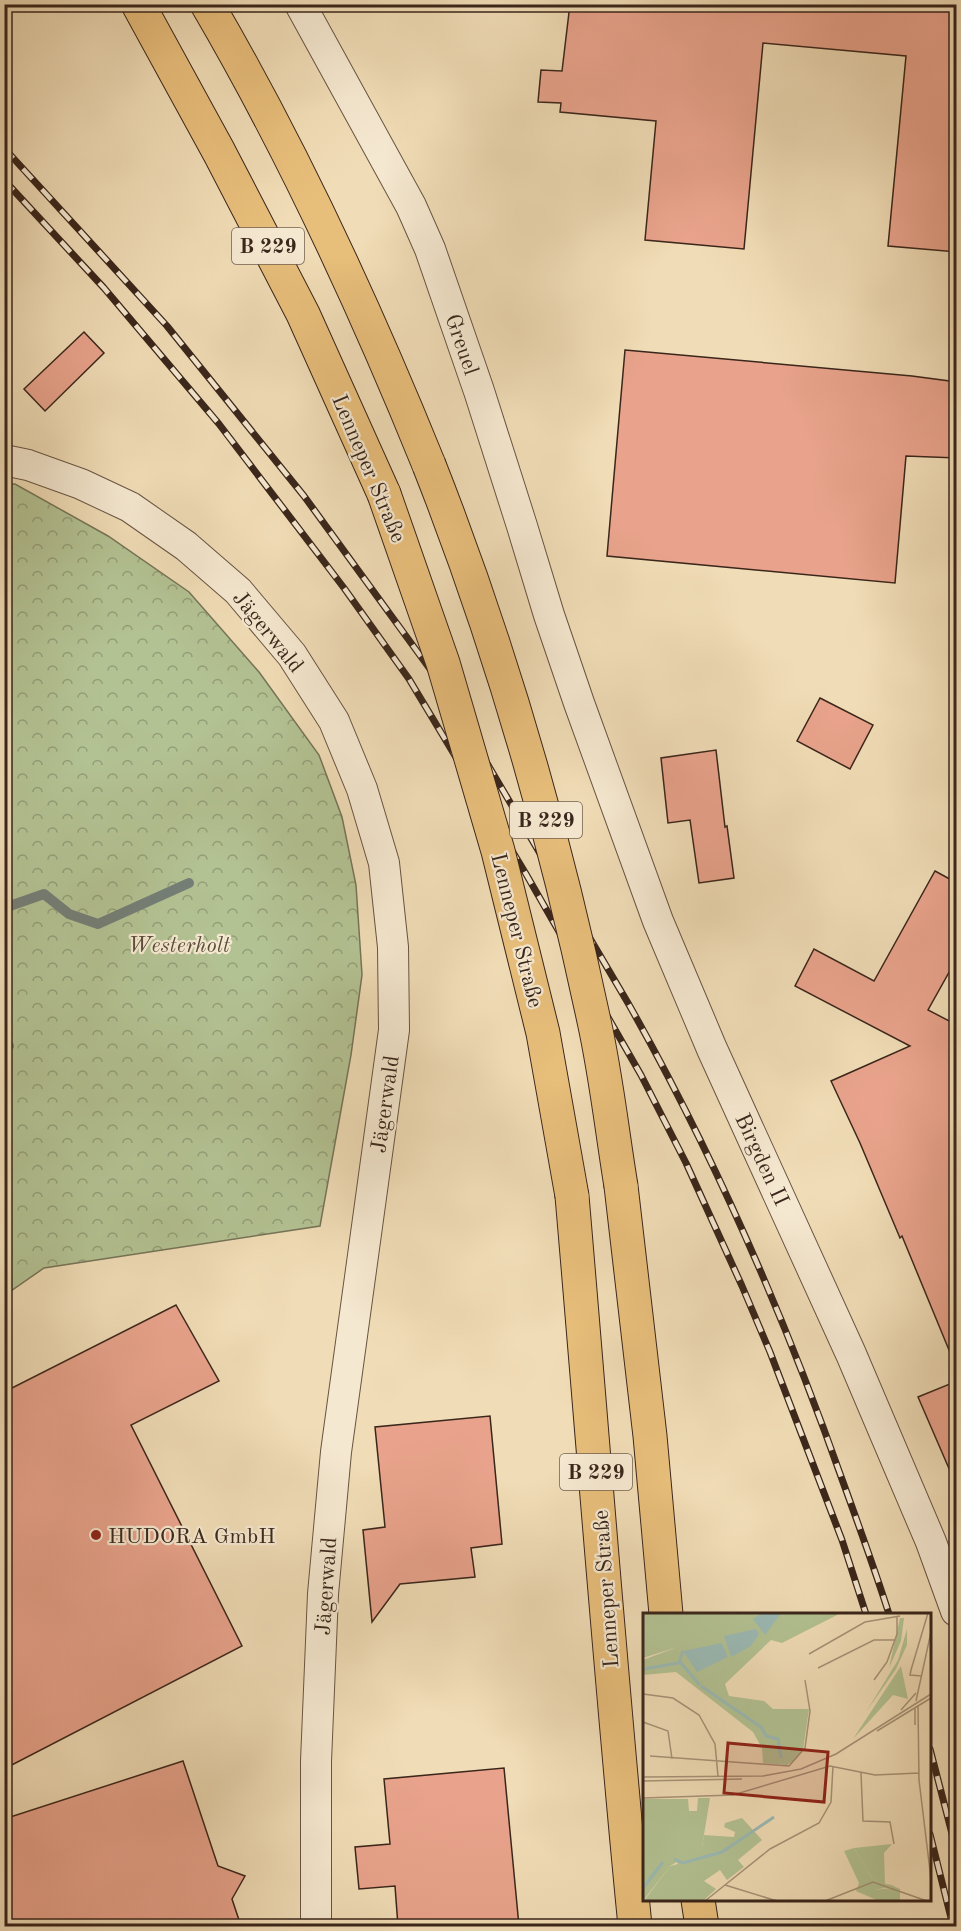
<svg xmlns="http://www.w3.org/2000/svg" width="961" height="1931" font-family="'Old Standard TT',serif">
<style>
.forest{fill:url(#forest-crowns);stroke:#767457;stroke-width:1.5}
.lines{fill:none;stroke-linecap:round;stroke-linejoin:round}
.stream{stroke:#747f77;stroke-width:10}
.building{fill:#e9a38c;stroke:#3a261b;stroke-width:1.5}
.street-casing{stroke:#685442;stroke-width:32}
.primary-casing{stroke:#3a261b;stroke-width:35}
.street{stroke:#f5e8d0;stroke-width:30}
.primary{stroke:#e8be7b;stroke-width:33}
.rail-casing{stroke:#3a261b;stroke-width:7}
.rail{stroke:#f5e8d0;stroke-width:4.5;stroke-dasharray:14;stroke-linecap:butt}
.primary-bridge-casing{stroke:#3a261b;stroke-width:35;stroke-linecap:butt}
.primary-bridge{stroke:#e8be7b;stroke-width:33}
.poi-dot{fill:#8f2418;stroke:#f5e8d0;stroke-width:2}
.labels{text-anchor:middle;stroke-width:4.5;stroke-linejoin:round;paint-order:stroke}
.shield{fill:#f5e8d0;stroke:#726051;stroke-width:1.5}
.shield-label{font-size:21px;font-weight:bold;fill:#3a261b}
.street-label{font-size:22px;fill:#3a261b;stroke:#f5e8d0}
.park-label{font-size:22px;font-style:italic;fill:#584d39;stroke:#f5e8d0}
.poi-label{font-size:22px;fill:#3a261b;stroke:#f5e8d0;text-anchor:start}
.inset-river{fill:none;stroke:#9bbab5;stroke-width:3}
.inset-road{fill:none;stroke:#a79378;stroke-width:1.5}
.view{fill:#8f2418;fill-opacity:0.15;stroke:#8f2418;stroke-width:3}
.inset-edge{fill:none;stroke:#3a261b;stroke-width:3}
</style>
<defs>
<pattern id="forest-crowns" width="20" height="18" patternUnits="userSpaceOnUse" patternTransform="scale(1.5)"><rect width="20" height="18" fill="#b3c293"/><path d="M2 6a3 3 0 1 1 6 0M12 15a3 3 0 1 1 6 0" fill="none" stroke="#939d77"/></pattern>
</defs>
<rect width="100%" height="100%" fill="#f0dcb6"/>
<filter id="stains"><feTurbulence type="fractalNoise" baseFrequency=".00333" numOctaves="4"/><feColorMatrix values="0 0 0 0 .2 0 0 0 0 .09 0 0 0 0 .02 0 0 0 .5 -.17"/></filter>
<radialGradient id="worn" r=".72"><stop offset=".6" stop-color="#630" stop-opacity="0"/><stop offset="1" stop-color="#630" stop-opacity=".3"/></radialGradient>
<polygon class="forest" points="5,484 15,484 108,536 189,592 259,672 319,755 342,817 356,885 362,975 351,1055 320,1226 44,1268 5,1295"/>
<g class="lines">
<g class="stream">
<polyline points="4,908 44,894 69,914 98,924 189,883"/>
<polyline points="4,1047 9,1046"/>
</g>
</g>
<g class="building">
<polygon points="570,4 957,4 957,252 888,246 906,56 763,43 744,249 645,240 656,121 560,112 561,103 538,102 541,70 562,71"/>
<polygon points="84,332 104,353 45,411 24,389"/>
<polygon points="625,350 912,376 957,382 957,458 906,456 895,583 607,556"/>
<polygon points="820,698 873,725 850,769 797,741"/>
<polygon points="716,750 725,827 727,826 734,878 699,883 690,820 668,823 661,758"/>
<polygon points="935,871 957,883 957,958 928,1010 957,1025 956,1367 902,1236 900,1238 860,1143 831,1081 910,1046 795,986 814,949 874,981"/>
<polygon points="176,1305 219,1381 131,1425 242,1646 4,1769 4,1392"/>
<polygon points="957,1381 957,1487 918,1397"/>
<polygon points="490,1416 502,1544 471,1548 475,1577 400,1584 372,1622 363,1530 385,1527 375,1427"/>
<polygon points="183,1761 218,1866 245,1876 232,1899 241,1926 4,1926 4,1819"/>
<polygon points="504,1768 519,1926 398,1926 395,1886 359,1889 355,1847 390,1844 384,1779"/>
</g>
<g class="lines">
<g class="street-casing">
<g id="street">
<polyline points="300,4 411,206 430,249 479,391 522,526 549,615 579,703 658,921 712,1049 851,1354 931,1542 956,1611"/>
<polyline points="4,460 28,465 81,484 130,507 186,546 238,591 292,655 334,721 362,789 384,863 393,947 394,1030 336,1452 323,1594 316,1761 316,1926"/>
</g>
</g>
<g class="primary-casing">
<g id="primary">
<polyline points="138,4 219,152 303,314 384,494"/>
<path d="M207,4c86,147 158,303 222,461"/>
<polyline points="621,1186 650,1436 666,1614"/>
<path d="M572,1196c21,244 39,487 63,730"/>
<polyline points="698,1900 702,1926"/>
</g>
</g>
<use href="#street" class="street"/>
<use href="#primary" class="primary"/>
<g class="rail-casing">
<g id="rail">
<path d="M4,148l163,178 137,170 134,184 190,323c86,152 157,315 215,479 16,44 32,88 46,132"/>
<polyline points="4,180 104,288 219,424 344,588 409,679 526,874 641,1075 686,1163 742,1286 770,1352 842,1540 866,1614"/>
<polyline points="930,1749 956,1849"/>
<polyline points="930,1834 953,1926"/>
</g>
</g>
<use href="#rail" class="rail"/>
<g class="primary-bridge-casing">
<g id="primary-bridge">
<path d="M429,465c71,180 125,367 165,556 12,54 18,110 27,165"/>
<polyline points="384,494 443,663 498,851 543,1033 572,1196"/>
</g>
</g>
<use href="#primary-bridge" class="primary-bridge"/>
</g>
<circle class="poi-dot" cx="96" cy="1535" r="6"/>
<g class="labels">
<g class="shield">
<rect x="232" y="228" width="72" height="36" rx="4.5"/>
<rect x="510" y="802" width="72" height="36" rx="4.5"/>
<rect x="560" y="1454" width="72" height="36" rx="4.5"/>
</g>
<g class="shield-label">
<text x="268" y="253">B 229</text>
<text x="546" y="827">B 229</text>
<text x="596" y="1479">B 229</text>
</g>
<g class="street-label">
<text transform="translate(463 344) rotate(71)" y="8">Greuel</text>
<text transform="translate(370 468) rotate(67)" y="8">Lenneper Straße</text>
<text transform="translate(269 631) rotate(51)" y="8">Jägerwald</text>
<text transform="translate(518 930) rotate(76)" y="8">Lenneper Straße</text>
<text transform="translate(384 1104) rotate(-82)" y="8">Jägerwald</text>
<text transform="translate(763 1159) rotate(65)" y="8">Birgden II</text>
<text transform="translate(325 1586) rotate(-86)" y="8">Jägerwald</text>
<text transform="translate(605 1589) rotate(-94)" y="8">Lenneper Straße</text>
</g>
<g class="park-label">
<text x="179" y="952">Westerholt</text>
</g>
<g class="poi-label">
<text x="108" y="1543">HUDORA GmbH</text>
</g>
</g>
<g transform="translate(643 1613)">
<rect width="288" height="288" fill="#f0dcb6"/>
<path d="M257,5h4l-3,23 -12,27zM264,16v16l-11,24 -30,43 32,-52zM55,185h12l-8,49 -32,19 -27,35v-102h45l1,12h8zM249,231l-8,9 1,31 -12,-4 -19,-32zM246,271l11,5v12h-21l-5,-11 17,-2z" fill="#b3c293"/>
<path d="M0,0h198l-59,30 -11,-3 -46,44 4,12 35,5 9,8h36l-6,41 -7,9 -9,6 -24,-2 -1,-15 -9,-16 -77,-60 -33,3v-15l34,-13 -34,11zM99,205l20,22 -24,20 6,7 -17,13 -7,-10 -16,11 12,8 -13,12h-59l26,-35 8,-2 -6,-7 16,-11 14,1 2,-12 30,2 1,-5 -11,-5 1,-4zM211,235l19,32 20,6 -18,4 4,11 -23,-10 3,-8 -15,-32z" fill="#b3c293"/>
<path d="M258,53l7,33 -15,-4 -40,44z" fill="#b3c293"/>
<path d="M119,0h19l-16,22 -12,-16zM113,16l3,5 -8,12 -20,11 -7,-21zM79,30l6,14 -31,15 -14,-21z" fill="#9bbab5"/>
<path class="inset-river" d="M37,49l20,23M0,56l36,-6 4,-12M58,73l60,41 5,9 12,3 3,19M31,246l9,4 39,-11 52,-35M0,275l20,-26"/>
<path class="inset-road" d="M166,41l56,-32 35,-6M175,55l56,-28h21M279,63l-12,-1 1,-5 17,-57M231,67l13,-18 10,-28v-17M0,81l30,4 26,17 16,29 3,32M273,88l15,-69M275,92l1,75 12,99M272,94v18M258,97l15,-17M0,109l25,9 4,28M234,118l54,-33M7,143l139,10 16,-18 5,-37 -5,-31M218,160l2,48 27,1 4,22M0,164l120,-1 38,-7 35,-15 95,-60M0,168l99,-2M0,185l90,-3 97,-29 45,9 44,-2M82,272l52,16M62,288l65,-52 49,-26 12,-21 2,-36M182,288l48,-19 54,19"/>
<path class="view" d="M85,130l100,9 -4,50 -100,-9z"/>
<rect width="288" height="288" class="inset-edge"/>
</g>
<rect width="961" height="1931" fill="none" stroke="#f0dcb6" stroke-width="24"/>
<rect x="6" y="6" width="949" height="1919" fill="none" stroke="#3a261b" stroke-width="3"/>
<rect x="12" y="12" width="937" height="1907" fill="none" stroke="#3a261b" stroke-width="1.5"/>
<rect width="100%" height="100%" filter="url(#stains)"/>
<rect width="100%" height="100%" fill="url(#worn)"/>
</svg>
